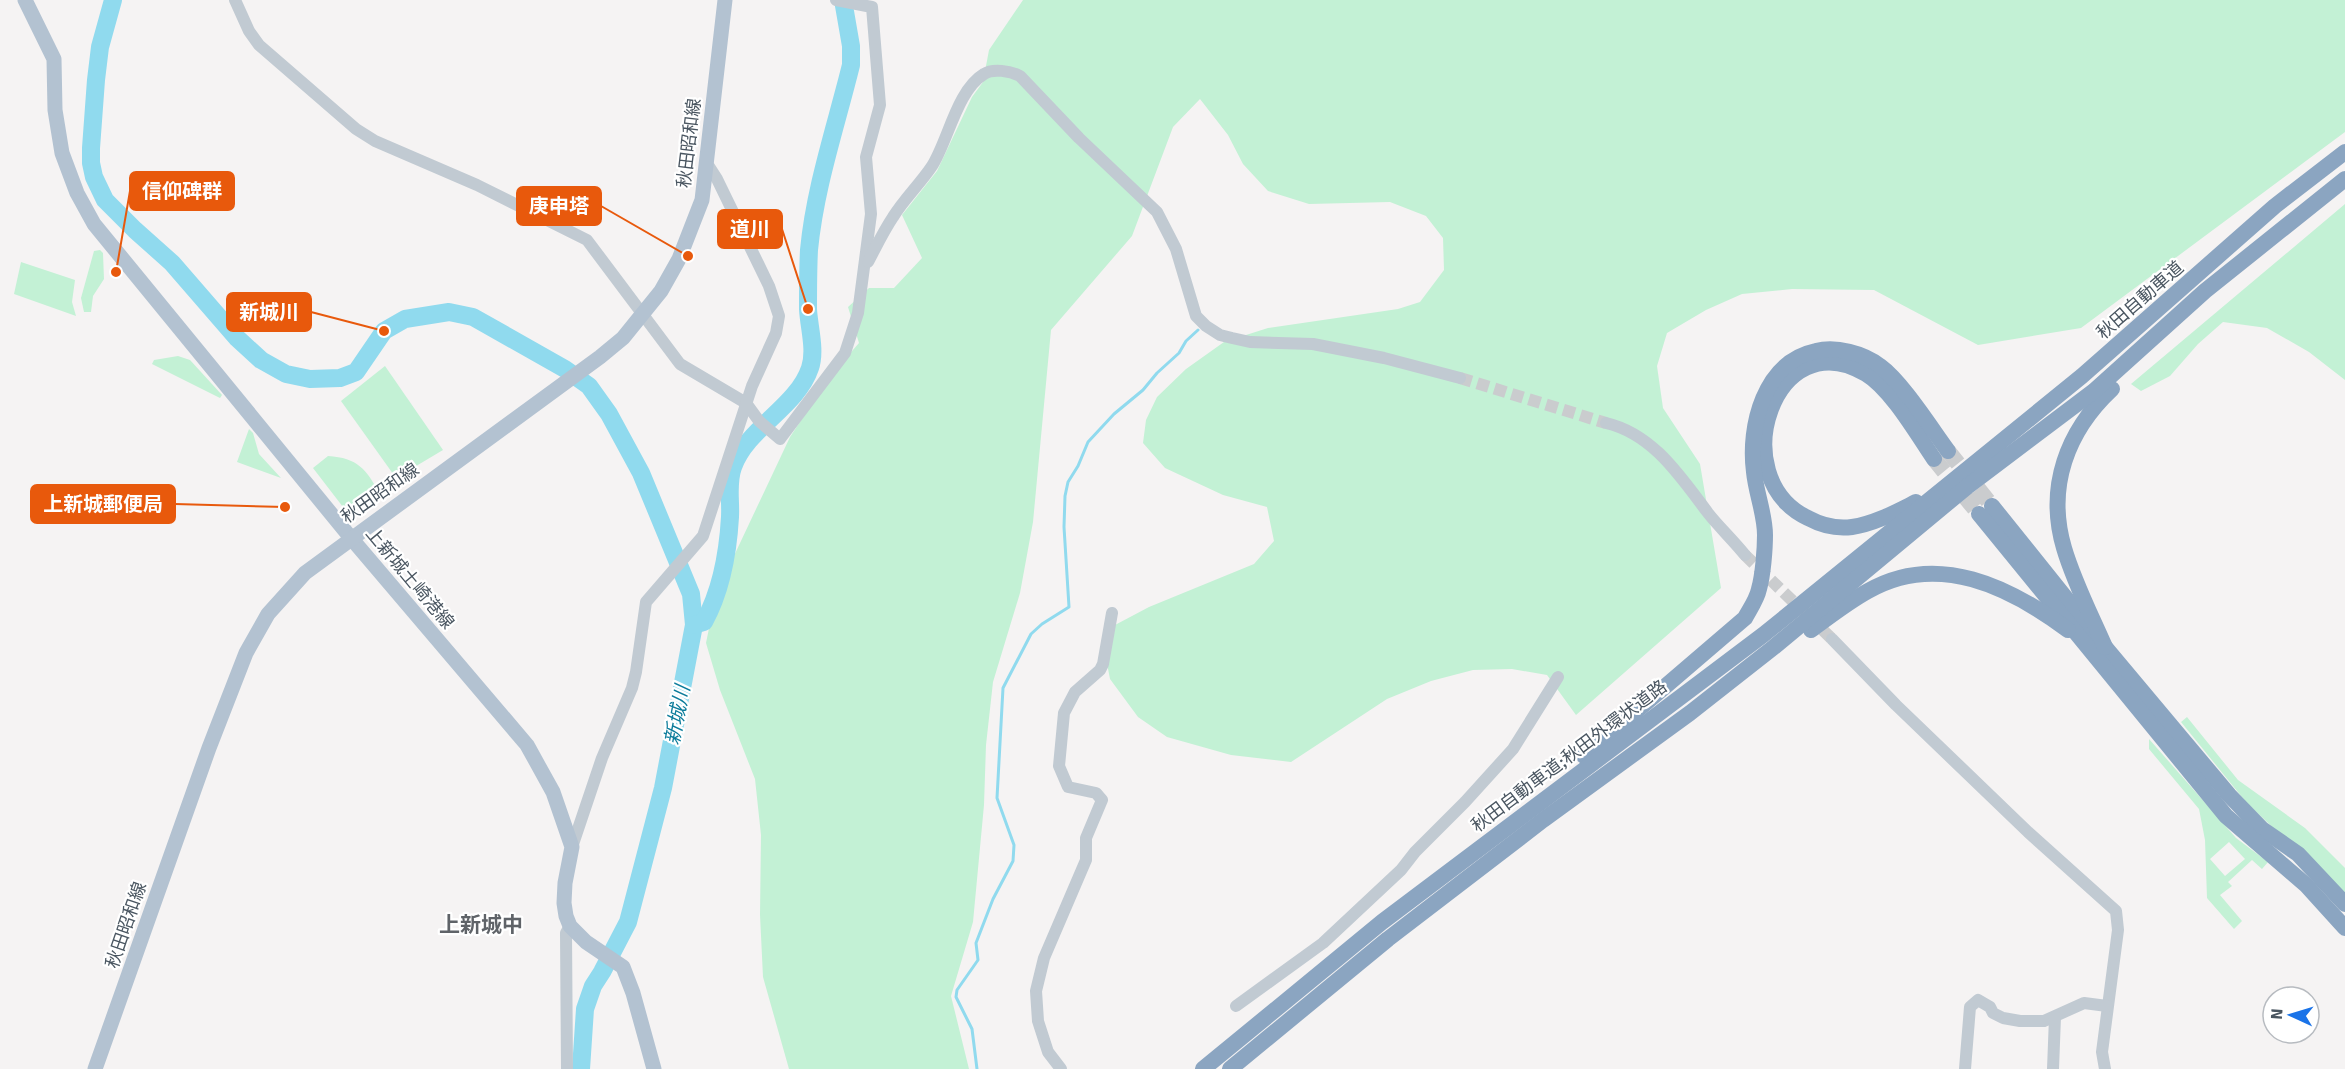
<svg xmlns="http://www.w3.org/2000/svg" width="2345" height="1069" font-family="Signika,'Noto Sans JP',sans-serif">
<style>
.green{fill:#c3f1d5;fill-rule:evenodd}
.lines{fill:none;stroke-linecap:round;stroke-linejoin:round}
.stream{stroke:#90daee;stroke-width:3}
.river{stroke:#90daee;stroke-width:18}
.minor-tunnel{stroke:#caccce;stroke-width:12;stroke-dasharray:12 6;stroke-linecap:butt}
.highway-tunnel{stroke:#caccce;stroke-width:16;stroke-dasharray:16 8;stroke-linecap:butt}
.minor{stroke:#c1cad2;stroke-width:12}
.major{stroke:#b3c2d1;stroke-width:15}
.highway{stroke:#8ba5c1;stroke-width:16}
.labels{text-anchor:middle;stroke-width:4.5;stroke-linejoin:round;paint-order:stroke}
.street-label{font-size:18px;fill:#4a5661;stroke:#fff}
.water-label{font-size:20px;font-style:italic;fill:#0c7c9b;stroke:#fff}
.quarter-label{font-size:21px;font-weight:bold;fill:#5f6368;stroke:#fff}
.leader{fill:none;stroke:#e8590c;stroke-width:2}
.callout-dot{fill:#e8590c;stroke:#fff;stroke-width:2}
.callout{fill:#e8590c;stroke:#e8590c;stroke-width:2}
.callout-label{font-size:20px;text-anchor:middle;font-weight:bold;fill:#fff}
</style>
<rect width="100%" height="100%" fill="#f5f3f3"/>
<g class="green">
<polygon points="1023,0 2345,0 2345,132 2081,328 1978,345 1874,290 1792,289 1742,294 1706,310 1667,333 1657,366 1663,408 1700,464 1721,588 1576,715 1547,675 1512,669 1473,670 1431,681 1387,699 1291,762 1231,755 1167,737 1138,717 1110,679 1104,648 1115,625 1149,607 1254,564 1274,541 1267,507 1223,495 1165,468 1143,443 1146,420 1157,397 1186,369 1224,342 1268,328 1398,309 1420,302 1444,270 1443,238 1426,216 1390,202 1309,204 1268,191 1243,164 1228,135 1200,99 1173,127 1132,236 1051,330 1033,522 1020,593 993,682 986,745 984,805 973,922 951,996 969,1069 789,1069 763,977 760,915 761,835 755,779 720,690 706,643 716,594 790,437 831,375 859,343 848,307 869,288 894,288 922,258 902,215 937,171 972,97 983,82 989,50"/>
<polygon points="2345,204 2345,380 2309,352 2267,328 2223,322 2198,344 2170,376 2141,391 2131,384"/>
<polygon points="100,250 103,253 104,279 93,296 91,312 84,312 81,298 94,251"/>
<polygon points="21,262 75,280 72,302 76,316 14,294"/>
<polygon points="178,356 190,360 222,395 220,398 152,364 154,360"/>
<polygon points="385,366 443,450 396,478 341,401"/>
<polygon points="249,429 253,433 259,454 281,478 237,462"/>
<path d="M328,456c30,2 38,13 52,38 -12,10 -22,19 -37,13l-30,-39z"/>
<polygon points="2187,717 2238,780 2305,828 2345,868 2345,896 2246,802 2181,722"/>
<path d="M2149,739l87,99 32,24 -6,7 -10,-9 -24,22 4,4 -12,9 22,26 -8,8 -27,-31 -2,-58 -6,-31 -50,-60zM2229,842l16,17 -20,17 -15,-17z"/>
</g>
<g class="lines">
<polyline class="stream" points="977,1069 972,1029 956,997 957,990 978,960 976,943 993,899 1013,861 1014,845 997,798 1003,688 1031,634 1042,624 1069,607 1064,527 1065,496 1068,482 1078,466 1088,442 1114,414 1143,390 1157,373 1179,353 1186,341 1198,330"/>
<g class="river">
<polyline points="113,0 100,47 96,80 91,148 91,163 94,177 105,200 135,230 172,263 237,338 261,360 286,374 310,379 340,378 356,372 384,331 405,319 449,312 473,317 565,369 589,386 609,414 641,473 691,594 694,625 663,788 628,922 602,972 593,986 585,1009 581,1069"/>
<path d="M694,625l10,-3c17,-31 24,-70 26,-105 1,-17 -3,-34 3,-50 14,-39 64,-60 77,-99 6,-18 -1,-40 -2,-59 0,-19 0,-40 1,-59 6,-63 27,-124 42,-185v-19l-8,-46"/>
</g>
<g class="minor-tunnel">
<polyline points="1460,378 1606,423"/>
<polyline points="1745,555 1832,639"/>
</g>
<g class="highway-tunnel">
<polyline points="1948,451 1992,506"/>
<polyline points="1934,459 1979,514"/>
</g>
<g class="minor">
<polyline points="235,0 249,31 259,45 356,129 375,141 477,185 587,240 680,364 746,403 759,421 780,439 845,353 858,313 871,214 866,157 880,105 872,7 836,0"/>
<path d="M868,262c8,-15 15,-30 25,-45 11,-18 27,-33 39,-51 16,-25 25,-76 52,-92 9,-6 26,-3 36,2l59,62 78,74 19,37 20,67 10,10 14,9 12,3 18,4 63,2 71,14 76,20"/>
<path d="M1606,423c47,11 74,53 102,90 11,14 25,27 37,42"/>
<polyline points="1832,639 1896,705 2028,832 2116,911 2118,930 2102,1052 2105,1069"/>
<polyline points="572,847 602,758 632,688 636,672 646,602 703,536 752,386 776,333 779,316 769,286 717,179 708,165"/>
<polyline points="1236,1006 1323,943 1401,870 1415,852 1465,802 1513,749 1558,677"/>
<polyline points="567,1069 566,933 570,926"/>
<polyline points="1061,1069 1048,1052 1038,1021 1036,991 1044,958 1086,860 1086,838 1102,800 1096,793 1068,787 1059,766 1064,713 1075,692 1100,670 1103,664 1112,613"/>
<polyline points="1965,1069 1970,1007 1978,1000 1990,1007 1993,1013 2003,1018 2020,1021 2044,1021 2084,1003 2107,1006"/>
<polyline points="2053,1069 2055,1017"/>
</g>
<g class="major">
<polyline points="25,0 54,59 55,110 62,153 77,193 94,224 351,538 527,745 553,792 572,847 565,883 564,903 566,916 570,926 586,942 623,967 633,993 654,1069"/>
<polyline points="95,1069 209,748 246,653 268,614 305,573 600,357 623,338 661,291 679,259 702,200 725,0"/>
</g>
<g class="highway">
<path d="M1916,502c-20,10 -42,22 -64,25 -15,2 -31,-2 -44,-9 -86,-41 -33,-199 58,-144 25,15 51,60 68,85"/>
<polyline points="1992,506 2105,647 2229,795 2262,829 2298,854 2345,904"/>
<polyline points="1979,514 2226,816 2306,885 2345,928"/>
<path d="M1811,630c18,-13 37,-28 57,-39 70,-40 142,-4 200,39"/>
<path d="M2105,647c-14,-32 -31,-65 -41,-99 -18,-61 3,-117 48,-159"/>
<path d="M1584,756l161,-138c5,-9 12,-19 14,-29 4,-14 6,-40 6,-54 0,-21 -9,-42 -11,-63 -6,-46 10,-110 62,-121 20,-5 47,2 64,15 22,16 51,62 68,85"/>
<polyline points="1203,1069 1382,922 1763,635 2082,376 2275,206 2345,152"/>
<polyline points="1230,1069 1388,939 1543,820 1690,713 1774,647 1968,486 2094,391 2205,291 2345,179"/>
</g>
</g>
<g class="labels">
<g class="street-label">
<text transform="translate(689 143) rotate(-83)" y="6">秋田昭和線</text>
<text transform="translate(2140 300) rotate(-41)" y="6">秋田自動車道</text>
<text transform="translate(380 493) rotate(-35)" y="6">秋田昭和線</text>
<text transform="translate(410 578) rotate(50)" y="6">上新城土崎港線</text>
<text transform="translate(1569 756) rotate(-37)" y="6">秋田自動車道;秋田外環状道路</text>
<text transform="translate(126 925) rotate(-71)" y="6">秋田昭和線</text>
</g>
<g class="water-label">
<text transform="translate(677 715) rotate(-79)" y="7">新城川</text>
</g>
<g class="quarter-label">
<text x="481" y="932">上新城中</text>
</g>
</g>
<path class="leader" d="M116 272L130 191M688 256L601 206M808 309L782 229M384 331L311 312M285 507L175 504"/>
<g class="callout-dot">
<circle cx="116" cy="272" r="6"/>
<circle cx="688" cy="256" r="6"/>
<circle cx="808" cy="309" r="6"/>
<circle cx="384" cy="331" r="6"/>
<circle cx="285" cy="507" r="6"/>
</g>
<g class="callout">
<rect x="130" y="172" width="104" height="38" rx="6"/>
<rect x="517" y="187" width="84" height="38" rx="6"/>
<rect x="718" y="210" width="64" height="38" rx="6"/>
<rect x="227" y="293" width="84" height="38" rx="6"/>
<rect x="31" y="485" width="144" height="38" rx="6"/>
</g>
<g class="callout-label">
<text x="182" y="198">信仰碑群</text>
<text x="559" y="213">庚申塔</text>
<text x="750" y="236">道川</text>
<text x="269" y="319">新城川</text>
<text x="103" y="511">上新城郵便局</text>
</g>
<g transform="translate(2291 1015) rotate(274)"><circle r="28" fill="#ffffff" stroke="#b7bbc0" stroke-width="1.5"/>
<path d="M0-4.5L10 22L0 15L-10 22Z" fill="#1a73e8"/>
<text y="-9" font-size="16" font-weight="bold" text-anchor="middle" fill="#4a5661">N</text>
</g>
</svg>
